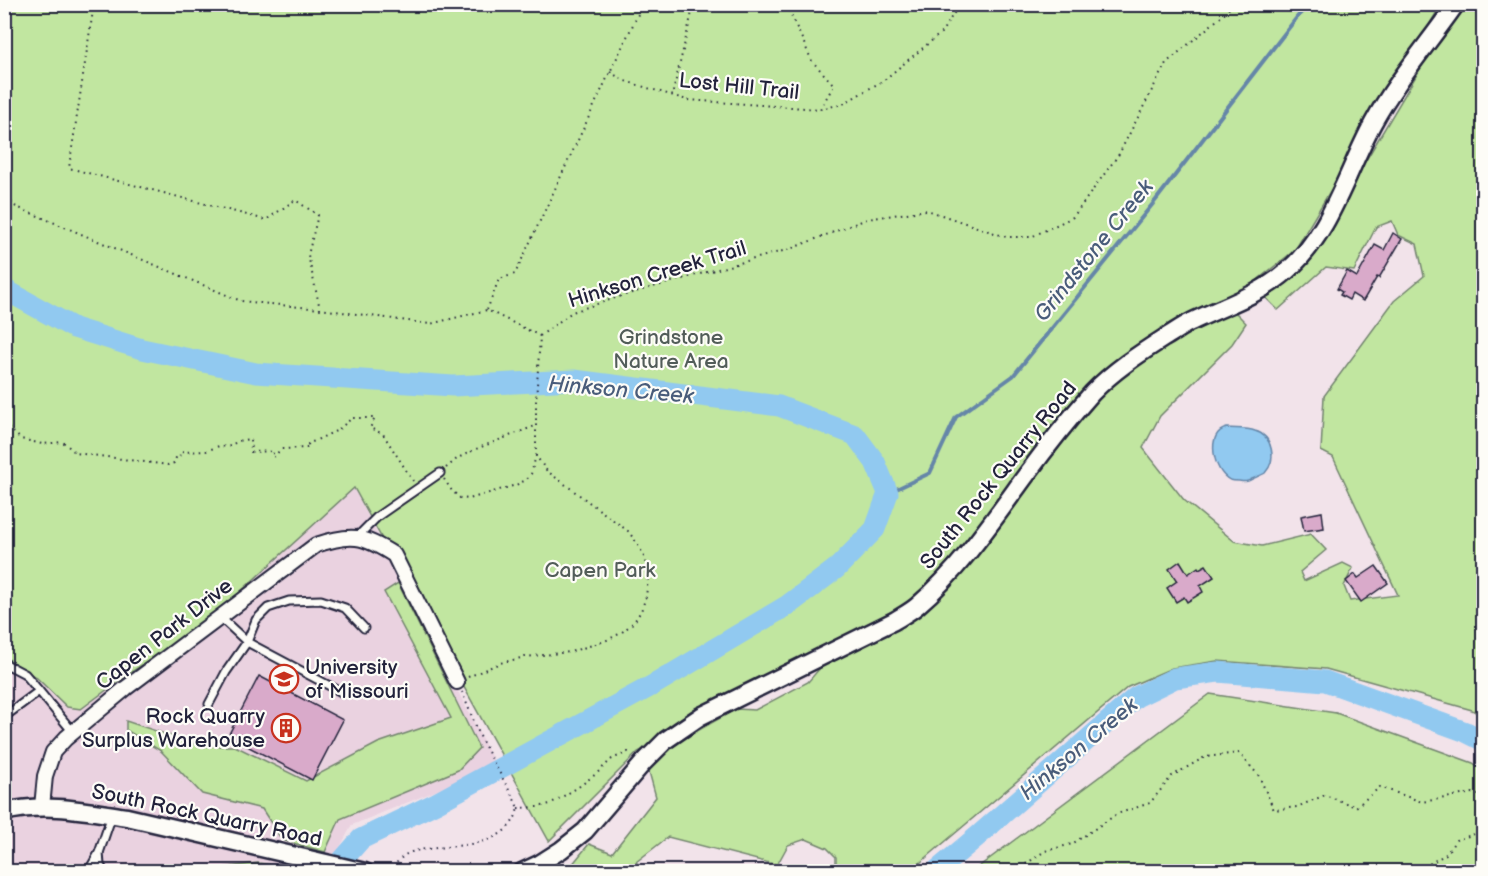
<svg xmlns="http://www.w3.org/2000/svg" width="1488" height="876" font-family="'Balsamiq Sans',sans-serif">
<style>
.built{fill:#ead2e0}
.green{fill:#c1e6a0;stroke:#72846e;stroke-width:1.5}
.water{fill:#91c9f0;stroke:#6586a8;stroke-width:1.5}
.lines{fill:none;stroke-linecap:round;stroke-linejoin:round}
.stream{stroke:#6586a8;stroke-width:4}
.river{stroke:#91c9f0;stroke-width:21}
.building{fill:#d9aaca;stroke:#22223b;stroke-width:1.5}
.service-casing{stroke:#22223b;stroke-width:11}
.minor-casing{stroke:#22223b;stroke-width:18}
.tertiary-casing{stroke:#22223b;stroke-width:21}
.path{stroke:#22223b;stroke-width:2;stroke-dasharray:1.5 4.5;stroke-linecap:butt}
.service{stroke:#fdfcf7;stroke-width:7}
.minor{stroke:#fdfcf7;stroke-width:14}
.tertiary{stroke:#fdfcf7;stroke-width:16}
.labels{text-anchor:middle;stroke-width:4.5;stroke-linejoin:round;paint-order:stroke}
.street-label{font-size:21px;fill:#22223b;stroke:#fdfcf7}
.park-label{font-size:21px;fill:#525d59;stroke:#fdfcf7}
.poi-label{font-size:21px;fill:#22223b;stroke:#fdfcf7;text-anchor:start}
.water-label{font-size:22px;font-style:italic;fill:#495c7a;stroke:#fdfcf7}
</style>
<rect width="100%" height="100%" fill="#f2e3ea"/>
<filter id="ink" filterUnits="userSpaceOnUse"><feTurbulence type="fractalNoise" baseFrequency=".0167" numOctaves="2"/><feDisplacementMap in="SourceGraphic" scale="12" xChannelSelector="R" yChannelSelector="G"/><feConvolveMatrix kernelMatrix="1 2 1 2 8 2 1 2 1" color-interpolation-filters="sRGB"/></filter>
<g filter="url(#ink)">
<polygon class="built" points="352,485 494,762 470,777 352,825 327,871 5,871 4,655"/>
<g class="green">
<polygon points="4,5 1441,5 1295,250 1236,297 1221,311 1234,311 1246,323 1232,344 1160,416 1143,448 1184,500 1234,541 1262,546 1311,534 1326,550 1300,572 1304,581 1343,563 1353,568 1344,586 1350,601 1398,595 1333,457 1321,451 1324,396 1394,301 1424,276 1417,244 1398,235 1392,221 1376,227 1354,271 1326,267 1278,310 1265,297 1305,263 1458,5 1483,5 1483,716 1472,710 1326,669 1217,661 1172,668 1128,687 920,863 907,871 886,872 866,869 865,871 836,871 836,857 827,848 806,839 788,845 777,865 668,837 636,862 644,871 567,871 589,844 612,853 656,797 648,768 667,748 736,709 755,710 808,682 820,668 916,616 907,613 638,752 549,841 354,488 206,623 128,674 81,709 67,707 37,678 5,657"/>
<polygon points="398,583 479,748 458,770 340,819 325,852 282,840 262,809 202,794 161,751 126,730 126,721 201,746 235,746 306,781 378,743 451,718 384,592"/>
<polygon points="1210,694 1336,713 1473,763 1483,770 1483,871 973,871"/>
<polygon points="258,863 311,871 211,871 214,869"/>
</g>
<path class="water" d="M1227,428c9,1 20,0 28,3 18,5 22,29 10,42 -3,2 -9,4 -13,6 -5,3 -7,3 -13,2 -3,0 -6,0 -9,-1 -17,-8 -25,-48 -3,-52z"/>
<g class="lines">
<polyline class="stream" points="888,493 930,473 956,417 1013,376 1156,200 1298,16 1309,4"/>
<g class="river">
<polyline points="4,289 74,328 142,349 256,373 453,386 574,380 779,406 855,435 875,462 888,493 875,529 837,568 788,605 655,684 436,803 361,839 332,872"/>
<polyline points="935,872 979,835 1136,697 1175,678 1218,672 1325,681 1466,732 1484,741"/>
</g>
</g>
<g class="building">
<polygon points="1393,233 1402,239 1379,278 1377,277 1363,301 1352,294 1349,300 1340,295 1342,292 1337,289 1347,271 1357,277 1375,245 1384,250"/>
<polygon points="1322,512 1324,528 1304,531 1301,516"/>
<polygon points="1180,561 1188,574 1198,567 1199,569 1206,565 1214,577 1200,586 1203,592 1187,602 1184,597 1176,602 1167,588 1177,581 1169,569"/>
<polygon points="1376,566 1388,583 1361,602 1346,581 1355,574 1358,578"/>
<polygon points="259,676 343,720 312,780 228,736"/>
</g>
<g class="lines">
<g class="service-casing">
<g id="service">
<polyline points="357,537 378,516 440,473"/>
<polyline points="220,617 247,642 343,693"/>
<polyline points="4,663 25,674 73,732"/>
<polyline points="209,704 226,672 247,642 256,620 268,608 289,601 321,600 345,608 364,628"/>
<polyline points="4,717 39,691"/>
<polyline points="88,872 99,853"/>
<polyline points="104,872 100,865 99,853 112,815"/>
</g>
</g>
<g class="minor-casing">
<path id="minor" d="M42,807l3,-31 8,-24 13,-14 60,-50 190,-143c35,-12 47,-10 78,10l63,127"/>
</g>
<g class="tertiary-casing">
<g id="tertiary">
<path d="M4,812c41,-10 83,-1 123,5l238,55"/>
<path d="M522,872l17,-8 22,-14 24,-19 59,-69 22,-22 35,-24 193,-95c8,-5 16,-9 23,-15 42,-36 75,-84 107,-128 22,-30 44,-58 68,-85 21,-22 47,-39 72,-55 9,-5 18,-12 27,-16 33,-16 69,-27 96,-51 44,-38 59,-98 86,-148 23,-42 55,-79 83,-119"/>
</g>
</g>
<g class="path">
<polyline points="94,4 69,168 266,220 295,200 318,215 308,255 320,309"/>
<polyline points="335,4 341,6 349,4"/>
<polyline points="545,4 547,6 550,4"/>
<polyline points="610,72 625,81 687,100 820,109 834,85 812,61 786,4"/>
<polyline points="673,92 694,4"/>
<polyline points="820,109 843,104 884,80 941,33 960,4"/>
<polyline points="4,173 12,205 241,301 320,309 430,324 487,310 540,336"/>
<polyline points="487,310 499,279 515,274 610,72 643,4"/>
<polyline points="4,424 21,439 42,444 63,442 76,453 168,465 174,463 177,455 182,456 183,452 206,451 219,446 228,447 238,441 250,439 251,452 273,451 273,458 281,449 309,448 308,444 338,430 352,418 375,418 370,428 383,434 413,481"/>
<polyline points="446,468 458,458 476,449 535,426"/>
<polyline points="444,479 452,491 460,498 469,499 516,485 526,480 531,474 536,456"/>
<polyline points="468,677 500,663 525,657 570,652 605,641 621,633 634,622 641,611 646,597 648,578 645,559 639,546 628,531 547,471 536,456 536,402 540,336 572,312 628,294 790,249 867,219 927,210 1006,237 1031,237 1073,217 1119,154 1166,63 1223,15 1233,4"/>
<polyline points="518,808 538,807 550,804 577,788 596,774 612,759 628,752 632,754"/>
<path d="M389,872c6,-7 12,-16 20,-19 9,-4 19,-4 28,-5 25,-3 61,-3 76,-27 3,-4 4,-9 5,-13l-3,-7 -33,-60 -20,-49"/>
<polyline points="1017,872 1020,868 1045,851 1072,844 1117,814 1150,803 1172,776 1205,757 1239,753 1259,776 1274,810 1297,807 1325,795 1356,807 1380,787 1422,802 1473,793 1484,797"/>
<polyline points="1383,872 1392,868 1417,868 1429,864 1446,854 1456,840 1484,831"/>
</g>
<use href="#service" class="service"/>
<use href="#minor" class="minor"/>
<use href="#tertiary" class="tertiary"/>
</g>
</g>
<defs>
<g id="university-ring" transform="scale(1.5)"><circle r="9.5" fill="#fdfcf7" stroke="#c8321e" stroke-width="1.5"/><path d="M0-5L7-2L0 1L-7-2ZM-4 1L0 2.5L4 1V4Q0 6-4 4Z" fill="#c8321e"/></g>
<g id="building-ring" transform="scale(1.5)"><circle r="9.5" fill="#fdfcf7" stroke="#c8321e" stroke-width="1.5"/><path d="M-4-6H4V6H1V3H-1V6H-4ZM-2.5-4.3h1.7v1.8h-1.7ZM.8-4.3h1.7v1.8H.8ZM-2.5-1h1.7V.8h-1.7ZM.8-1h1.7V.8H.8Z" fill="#c8321e"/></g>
</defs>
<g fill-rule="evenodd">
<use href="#university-ring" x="284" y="679"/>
<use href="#building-ring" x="286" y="728"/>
</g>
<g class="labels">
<g class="street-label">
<text transform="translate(739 86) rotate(6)" y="7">Lost Hill Trail</text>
<text transform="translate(657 274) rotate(-17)" y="7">Hinkson Creek Trail</text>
<text transform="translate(998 475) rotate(-51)" y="7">South Rock Quarry Road</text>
<text transform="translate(164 634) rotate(-38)" y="7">Capen Park Drive</text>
<text transform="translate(207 815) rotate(12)" y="7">South Rock Quarry Road</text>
</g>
<g class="park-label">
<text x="671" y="344">Grindstone<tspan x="671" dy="24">Nature Area</tspan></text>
<text x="600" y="577">Capen Park</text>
</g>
<g class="poi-label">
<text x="305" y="674">University<tspan x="305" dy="24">of Missouri</tspan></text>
<text x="265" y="723" text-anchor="end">Rock Quarry<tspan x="265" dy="24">Surplus Warehouse</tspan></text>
</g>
<g class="water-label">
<text transform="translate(1093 250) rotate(-51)" y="8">Grindstone Creek</text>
<text transform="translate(621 389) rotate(5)" y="8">Hinkson Creek</text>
<text transform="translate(1078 748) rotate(-40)" y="8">Hinkson Creek</text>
</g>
</g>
<rect width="1488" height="876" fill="none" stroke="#fdfcf7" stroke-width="24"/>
<rect x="12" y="12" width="1464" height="852" fill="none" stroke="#22223b" stroke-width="2" filter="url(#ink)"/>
</svg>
